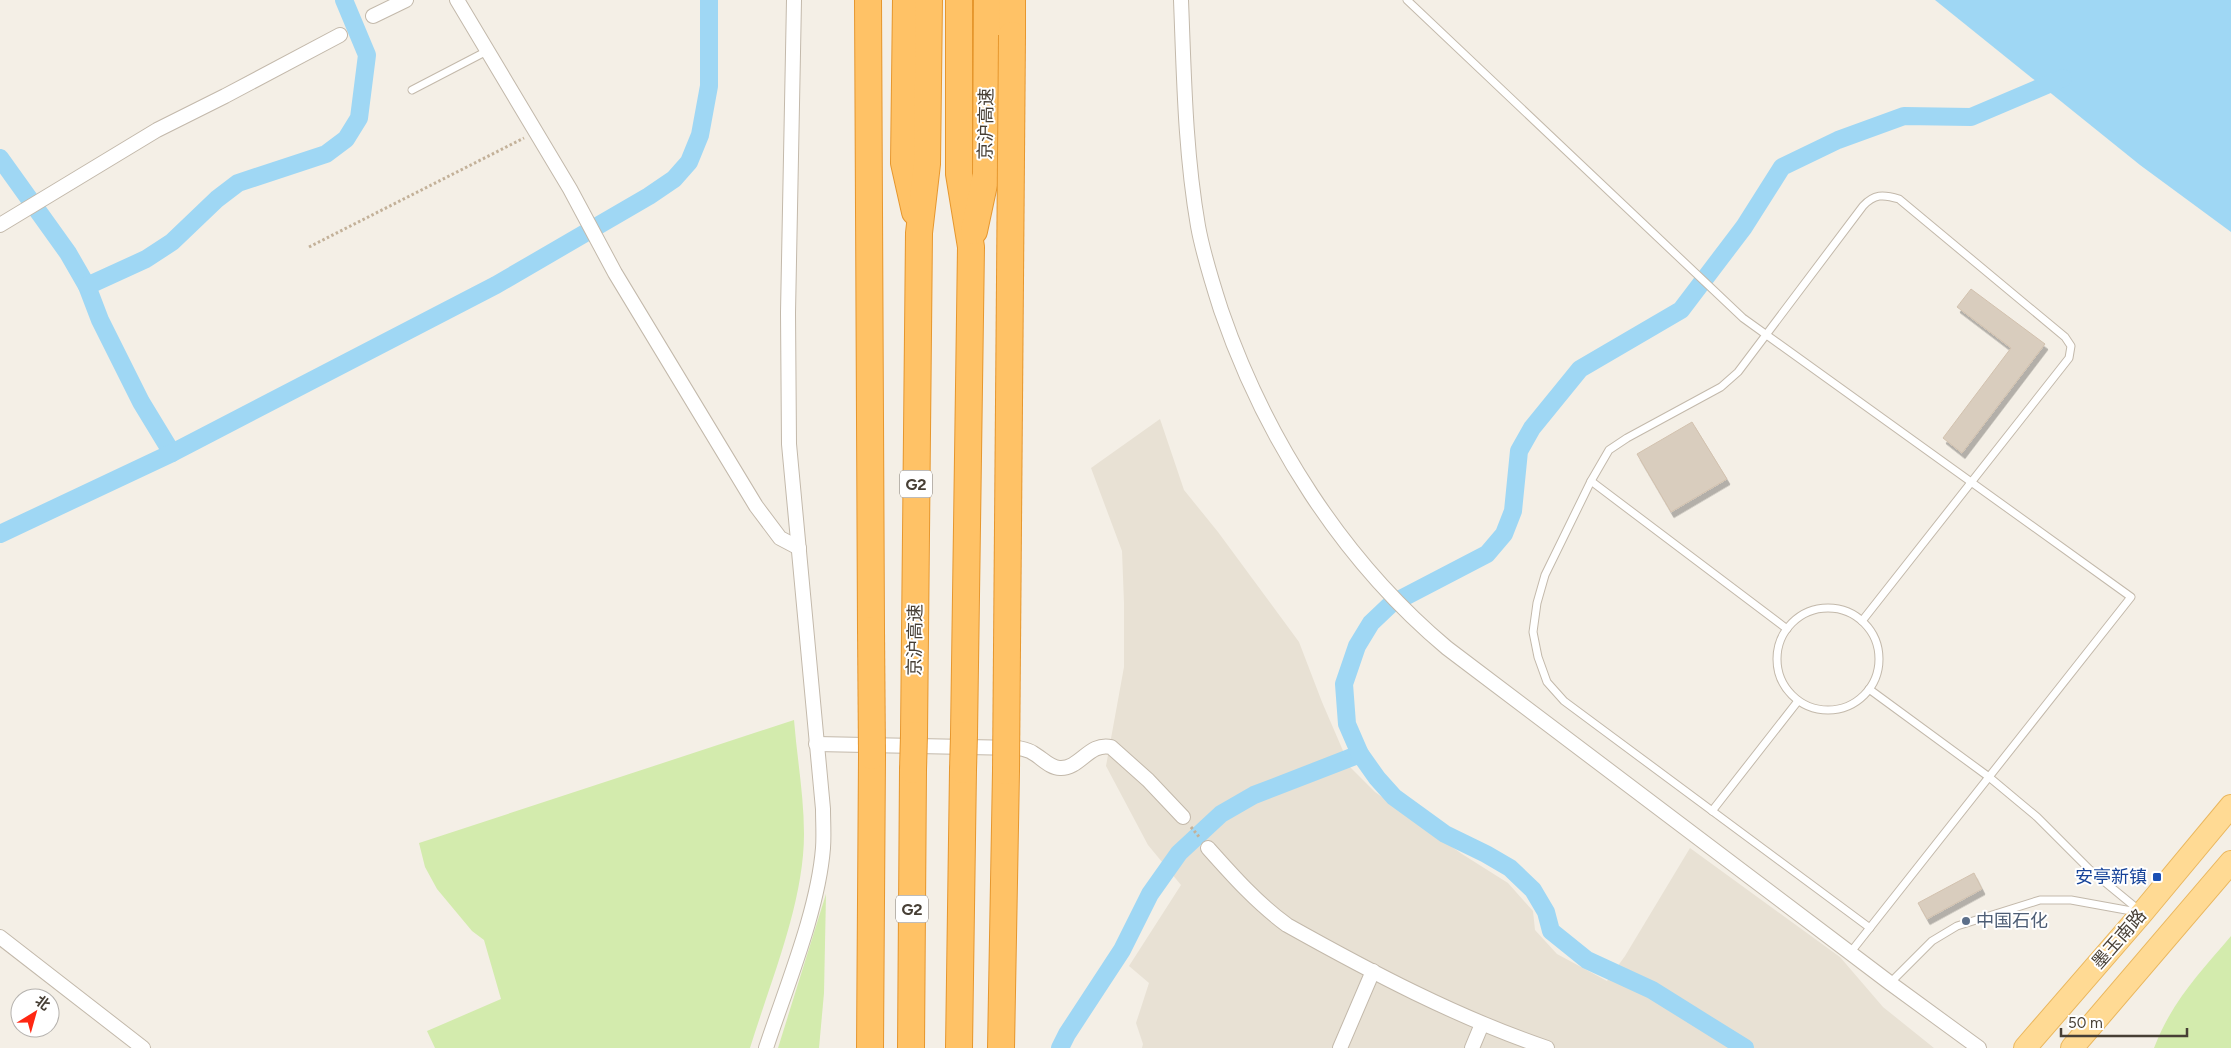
<svg xmlns="http://www.w3.org/2000/svg" width="2231" height="1048" font-family="Figtree,'Noto Sans SC',sans-serif">
<style>
.residential{fill:#e8e1d4}
.green{fill:#d3ebad}
.water{fill:#9fd7f4}
.lines{fill:none;stroke-linecap:round;stroke-linejoin:round}
.canal{stroke:#9fd7f4;stroke-width:18}
.building{fill:#d9cdbe;stroke:#d2c1ae;filter:url(#shadow)}
.lane-casing{stroke:#c3b9ab;stroke-width:9}
.street-casing{stroke:#c3b9ab;stroke-width:16}
.primary-casing{stroke:#eab75e;stroke-width:24}
.highway-casing{stroke:#e6972e;stroke-width:28}
.path{stroke:#c3b199;stroke-width:3;stroke-dasharray:2.5 2.5;stroke-linecap:butt}
.lane{stroke:#fff;stroke-width:7}
.street{stroke:#fff;stroke-width:14}
.primary{stroke:#ffda94;stroke-width:22}
.highway{stroke:#ffc266;stroke-width:26}
.highway-bridge-casing{stroke:#e6972e;stroke-width:28;stroke-linecap:butt}
.highway-bridge{stroke:#ffc266;stroke-width:26}
.transit-dot{fill:#1a4fb4;stroke:#fff;stroke-width:2}
.service-dot{fill:#5c6f8a;stroke:#fff;stroke-width:2}
.labels{text-anchor:middle;stroke-width:4;stroke-linejoin:round;paint-order:stroke}
.shield{fill:#fff;stroke:#7e7972;stroke-width:1}
.shield-label{font-size:16px;font-weight:bold;fill:#473f35}
.street-label{font-size:18px;fill:#473f35;stroke:#fff}
.transit-label{font-size:18px;fill:#164399;stroke:#fff;text-anchor:end}
.service-label{font-size:18px;fill:#4e5e75;stroke:#fff;text-anchor:start}
</style>
<defs>
<filter id="shadow"><feDropShadow dx="3" dy="5.5" stdDeviation="0" flood-color="#0004"/></filter>
</defs>
<rect width="100%" height="100%" fill="#f4efe6"/>
<polygon class="residential" points="1160,419 1184,490 1218,532 1299,642 1322,702 1350,767 1375,792 1462,854 1508,883 1533,911 1535,930 1557,954 1607,981 1625,956 1690,848 1840,957 1883,1007 1934,1048 1142,1048 1143,1044 1136,1023 1149,983 1129,966 1181,885 1148,845 1106,766 1124,667 1124,603 1122,551 1091,468"/>
<g class="green">
<path d="M794,720c3,38 10,76 10,114 0,69 -34,149 -54,214h-315l-8,-17 74,-32 -17,-59 -12,-9 -35,-42 -12,-22 -6,-24z"/>
<polygon points="826,894 824,993 819,1048 778,1048"/>
<path d="M2231,936v112h-77c18,-47 45,-74 77,-112z"/>
</g>
<polygon class="water" points="1935,0 2231,0 2231,232 2140,165"/>
<g class="lines">
<g class="canal">
<polyline points="0,158 68,253 87,286 100,320 141,402 172,453"/>
<polyline points="87,286 146,259 172,242 217,199 238,183 326,154 346,139 359,118 367,55 344,0"/>
<polyline points="0,534 172,453 496,285 649,196 674,179 689,162 700,135 709,86 709,0"/>
<polyline points="1060,1048 1067,1034 1122,950 1150,894 1179,853 1221,814 1254,795 1360,754"/>
<polyline points="1745,1048 1652,990 1587,960 1551,931 1546,912 1533,890 1510,868 1486,854 1445,834 1394,797 1377,778 1360,754 1347,724 1344,684 1357,646 1371,623 1391,604 1487,554 1504,534 1513,511 1519,451 1532,428 1580,369 1681,310 1744,227 1782,167 1838,140 1904,116 1971,117 2063,78"/>
</g>
</g>
<g class="building">
<polygon points="1971,289 2045,344 1962,453 1943,438 2011,348 1957,307"/>
<polygon points="1692,422 1727,479 1671,512 1637,454"/>
<polygon points="1974,873 1982,889 1927,919 1918,903"/>
</g>
<g class="lines">
<g class="lane-casing">
<g id="lane">
<polyline points="1407,0 1743,318 2131,597 1850,953"/>
<polyline points="412,90 487,51"/>
<polyline points="1591,481 1787,629"/>
<circle cx="1828" cy="659" r="51"/>
<path d="M1862,621l207,-263 2,-12 -6,-9 -166,-138c-16,-5 -25,-5 -36,7l-125,166 -17,15 -94,51 -18,12 -18,31 -46,94 -8,28 -4,29 5,25 9,25 17,19 306,227"/>
<polyline points="1869,689 1989,777 2037,817 2089,869 2140,911"/>
<polyline points="1712,811 1798,701"/>
<polyline points="1890,983 1932,941 1957,926 2040,900 2071,900 2137,912"/>
</g>
</g>
<g class="street-casing">
<g id="street">
<polyline points="457,0 570,189 615,273 756,506 780,538 799,548"/>
<path d="M1181,0c3,76 4,151 17,226 5,28 14,56 23,84 44,128 121,250 226,338l443,335 89,65"/>
<polyline points="373,16 406,0"/>
<polyline points="0,225 157,130 225,96 340,35"/>
<path d="M816,744l202,4c5,1 11,2 15,5 9,5 17,15 27,15 20,1 29,-26 51,-21l37,33 35,37"/>
<path d="M1208,848c25,28 49,55 79,77 84,47 169,92 260,123"/>
<polyline points="0,937 143,1048"/>
<path d="M766,1048c20,-61 52,-137 57,-200 1,-13 0,-26 0,-39l-34,-365 -1,-131 6,-313"/>
<polyline points="1340,1048 1373,971"/>
<polyline points="1472,1048 1482,1024"/>
</g>
</g>
<g class="primary-casing">
<g id="primary">
<polyline points="2025,1048 2142,913 2231,806"/>
<polyline points="2072,1048 2231,862"/>
</g>
</g>
<g class="highway-casing">
<g id="highway">
<polyline points="868,0 871,630"/>
<polyline points="906,0 904,163 915,212"/>
<polyline points="959,0 959,174 971,247 964,735"/>
<polyline points="1012,35 1012,0"/>
<polyline points="974,231 986,175 987,0"/>
<polyline points="914,735 919,233 927,164 929,0"/>
<polyline points="870,1048 872,756"/>
<polyline points="911,1048 913,770"/>
<polyline points="959,1048 963,770"/>
<polyline points="1001,1048 1006,771"/>
</g>
</g>
<g class="path">
<polyline points="309,247 524,138"/>
<polyline points="1191,827 1200,838"/>
</g>
<use href="#lane" class="lane"/>
<use href="#street" class="street"/>
<use href="#primary" class="primary"/>
<use href="#highway" class="highway"/>
<g class="highway-bridge-casing">
<g id="highway-bridge">
<polyline points="871,630 872,756"/>
<polyline points="913,770 914,735"/>
<polyline points="963,770 964,735"/>
<polyline points="1006,771 1012,35"/>
</g>
</g>
<use href="#highway-bridge" class="highway-bridge"/>
</g>
<rect class="transit-dot" x="2152" y="872" width="10" height="10" rx="2.5"/>
<circle class="service-dot" cx="1966" cy="921" r="5"/>
<g class="labels">
<g class="shield">
<rect x="900" y="470.5" width="32" height="27" rx="4"/>
<rect x="896" y="895.5" width="32" height="27" rx="4"/>
</g>
<g class="shield-label">
<text x="916" y="490">G2</text>
<text x="912" y="915">G2</text>
</g>
<g class="street-label">
<text transform="translate(986 124) rotate(-89)" y="6">京沪高速</text>
<text transform="translate(915 640) rotate(-89)" y="6">京沪高速</text>
<text transform="translate(2119 939) rotate(-49)" y="6">墨玉南路</text>
</g>
<g class="transit-label">
<text x="2147" y="883">安亭新镇</text>
</g>
<g class="service-label">
<text x="1976" y="927">中国石化</text>
</g>
</g>
<g transform="translate(35 1013) rotate(37)"><circle r="24" fill="#ffffff" stroke="#b5b2ae"/>
<path d="M0-4L9 19L0 12L-9 19Z" fill="#ff2712"/>
<text y="-8" font-size="14" font-weight="bold" text-anchor="middle" fill="#473f35">北</text>
</g>
<path d="M2061 1028v8h126v-8" fill="none" stroke="#473f35" stroke-width="2.5"/>
<text x="2068" y="1028" font-size="15" fill="#473f35" stroke="#ffffff" stroke-width="4" paint-order="stroke">50 m</text>
</svg>
